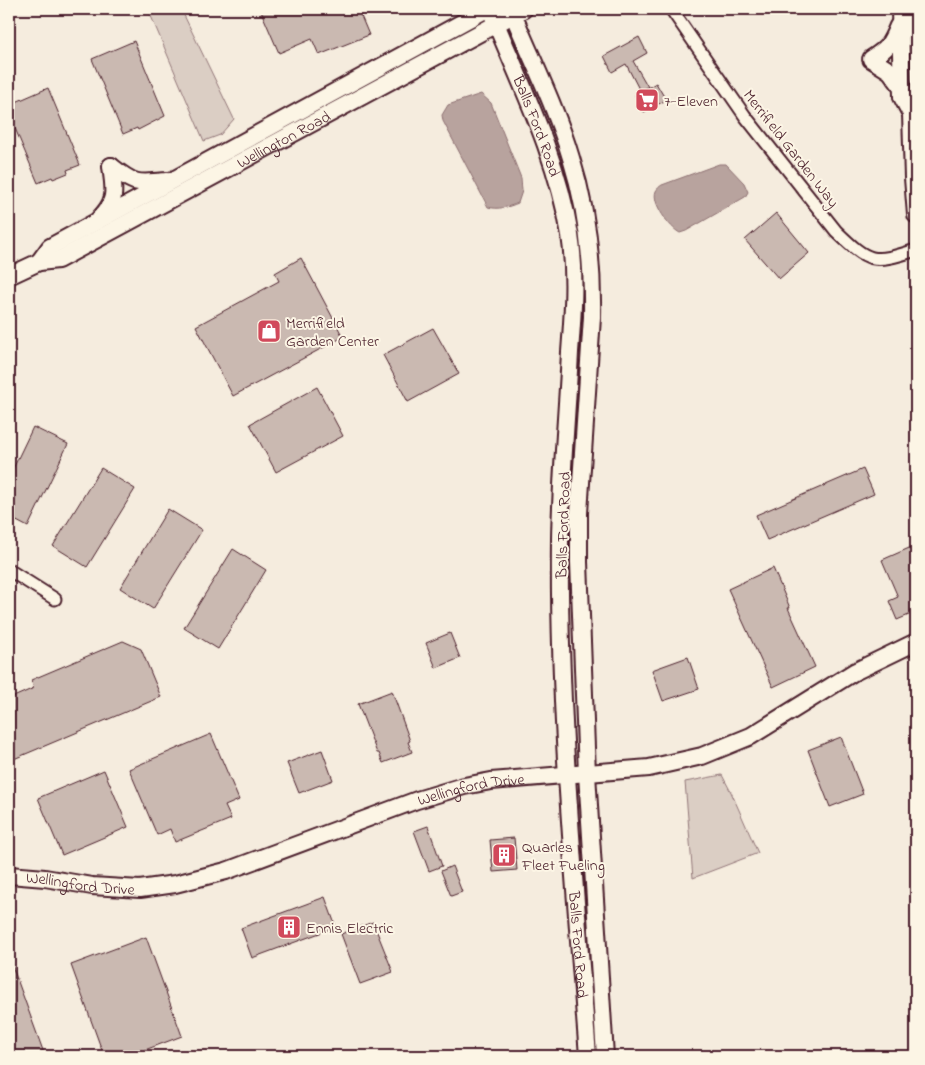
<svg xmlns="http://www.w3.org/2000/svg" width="925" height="1065" font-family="'Indie Flower',sans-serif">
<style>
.green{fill:#dbcec4;stroke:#927678}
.water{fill:#b8a39e;stroke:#8c6e70}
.building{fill:#cab9b1;stroke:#4a1f2b}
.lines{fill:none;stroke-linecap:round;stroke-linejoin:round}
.street-casing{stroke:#4a1f2b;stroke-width:15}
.secondary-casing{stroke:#4a1f2b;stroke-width:20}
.street{stroke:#fcf5e5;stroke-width:11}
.secondary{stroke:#fcf5e5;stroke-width:16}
.labels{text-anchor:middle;stroke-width:4;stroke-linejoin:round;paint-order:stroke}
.poi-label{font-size:16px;fill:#4a1f2b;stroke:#fcf5e5;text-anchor:start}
.street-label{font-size:16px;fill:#4a1f2b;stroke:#fcf5e5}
</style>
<rect width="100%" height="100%" fill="#f5ecde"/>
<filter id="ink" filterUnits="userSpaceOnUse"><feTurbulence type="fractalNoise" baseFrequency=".02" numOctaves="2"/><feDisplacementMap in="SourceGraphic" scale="10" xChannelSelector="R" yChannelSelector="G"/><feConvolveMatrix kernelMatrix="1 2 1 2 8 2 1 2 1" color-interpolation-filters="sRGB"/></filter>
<g filter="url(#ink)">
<g class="green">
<polygon points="148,9 181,9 234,119 220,135 204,141"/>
<polygon points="722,775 731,792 758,853 693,878 685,782"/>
</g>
<g class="water">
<path d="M481,94l10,9 30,75 1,13 -4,12c-9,4 -20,7 -30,4l-45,-86 -1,-6 6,-10z"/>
<path d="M719,164h7l18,19 4,9 -3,5 -59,34 -6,2c-10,-5 -29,-30 -24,-42 1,-2 4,-5 6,-6z"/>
</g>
<g class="building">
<polygon points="260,9 358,9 369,35 319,55 312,39 279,53"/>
<polygon points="639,37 647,53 633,61 648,87 640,91 626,64 612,72 604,56"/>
<polygon points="134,41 165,116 138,130 137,128 123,134 92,59"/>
<polygon points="656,83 666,100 644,112 635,95"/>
<polygon points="48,88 80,165 67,170 68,173 53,179 52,177 38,183 9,114 9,105"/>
<polygon points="776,213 809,253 779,279 745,240"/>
<polygon points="301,258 343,337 233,396 196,326 279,281 275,273"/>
<polygon points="433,328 459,374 408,402 383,355"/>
<polygon points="317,387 343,436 276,472 250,424"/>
<polygon points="33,427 68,444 28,527 9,517 9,477"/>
<polygon points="101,468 135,489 87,567 53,546"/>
<polygon points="863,469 874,494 767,540 756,515"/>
<polygon points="168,509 202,530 153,609 120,588"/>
<polygon points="916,545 916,605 914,605 916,612 897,620 889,601 898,597 882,560"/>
<polygon points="233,549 266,570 218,649 184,628"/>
<polygon points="773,568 790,608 788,608 815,667 773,687 728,589"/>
<polygon points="450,633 460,658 436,668 426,643"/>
<polygon points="123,641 141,649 161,697 9,761 9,699 34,688 31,680"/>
<polygon points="688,657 699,689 663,701 652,670"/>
<polygon points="392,691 410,741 408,742 412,752 383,763 379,753 377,753 358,704"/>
<polygon points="211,734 239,800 225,806 231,819 175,842 170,829 157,835 129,769"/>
<polygon points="841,737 863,794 830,807 808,750"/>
<polygon points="322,750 333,780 299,793 287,763"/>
<polygon points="104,770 128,827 62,855 38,798"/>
<polygon points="428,826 442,866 429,871 414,831"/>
<polygon points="514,838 517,870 493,872 490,840"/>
<polygon points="452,866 462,892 451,896 441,871"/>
<polygon points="325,897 336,927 252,958 241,928"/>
<polygon points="373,922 393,972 360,984 341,934"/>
<polygon points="146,937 182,1036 129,1056 104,1056 71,965"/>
<polygon points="9,957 45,1056 9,1056"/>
</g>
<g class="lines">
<g class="street-casing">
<g id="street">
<path d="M671,9l74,107 91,115c33,32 36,33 80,19"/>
<polyline points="9,570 55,599"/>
</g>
</g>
<g class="secondary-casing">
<g id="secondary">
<path id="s1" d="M490,9c30,74 67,146 80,226 6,39 3,78 0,117 -3,62 -9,125 -10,187 -2,173 15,345 28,517"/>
<path d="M511,9c20,49 45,98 60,149 16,51 22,106 21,159l-13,196v49l8,212 18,282"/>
<polyline points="900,9 902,97 911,114 913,178 916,215"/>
<path d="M898,26c-8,19 -10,22 -27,33l19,12 12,16"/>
<path d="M111,166c24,19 26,18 56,15"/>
<path d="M99,219c19,-19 15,-29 12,-53"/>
<polyline points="39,262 50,247 487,9"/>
<path id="s2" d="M9,276l30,-14 19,-2 466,-251"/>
<path id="s3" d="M9,875l36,3 47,8 48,3 35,-5 51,-13 191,-71 47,-14 27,-5 158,-13 53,-12 49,-20 103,-64 62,-30"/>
</g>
</g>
<use href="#street" class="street"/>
<use href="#secondary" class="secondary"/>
</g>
</g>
<defs>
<g id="supermarket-square" transform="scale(1.25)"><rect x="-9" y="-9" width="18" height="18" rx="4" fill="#d1495b" stroke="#fcf5e5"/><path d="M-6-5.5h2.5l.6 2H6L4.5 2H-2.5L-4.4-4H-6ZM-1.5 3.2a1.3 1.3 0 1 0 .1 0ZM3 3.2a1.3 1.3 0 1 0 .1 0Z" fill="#fff"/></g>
<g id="shop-square" transform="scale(1.25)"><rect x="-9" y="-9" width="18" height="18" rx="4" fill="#d1495b" stroke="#fcf5e5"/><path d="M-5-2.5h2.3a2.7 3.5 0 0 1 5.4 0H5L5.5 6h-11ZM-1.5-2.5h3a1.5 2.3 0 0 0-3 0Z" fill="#fff"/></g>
<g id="building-square" transform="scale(1.25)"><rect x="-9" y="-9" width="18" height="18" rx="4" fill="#d1495b" stroke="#fcf5e5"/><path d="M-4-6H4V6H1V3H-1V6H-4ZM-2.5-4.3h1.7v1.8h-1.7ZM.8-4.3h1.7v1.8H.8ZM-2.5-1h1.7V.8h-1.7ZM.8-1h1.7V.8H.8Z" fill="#fff"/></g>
</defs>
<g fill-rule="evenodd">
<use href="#supermarket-square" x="647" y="100"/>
<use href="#shop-square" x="269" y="331"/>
<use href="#building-square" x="504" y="855"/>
<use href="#building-square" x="289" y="927"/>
</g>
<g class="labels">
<g class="poi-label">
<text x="664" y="106">7-Eleven</text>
<text x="286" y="328">Merrifield<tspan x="286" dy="18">Garden Center</tspan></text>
<text x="522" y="852">Quarles<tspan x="522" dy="18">Fleet Fueling</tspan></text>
<text x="306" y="933">Ennis Electric</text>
</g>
<g class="street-label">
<text dy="6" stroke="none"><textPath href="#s1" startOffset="126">Balls Ford Road</textPath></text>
<text dy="6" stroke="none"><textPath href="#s2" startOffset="308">Wellington Road</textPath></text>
<text transform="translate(792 148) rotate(52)" y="6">Merrifield Garden Way</text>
<text transform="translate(562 525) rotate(-88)" y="6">Balls Ford Road</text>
<text dy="6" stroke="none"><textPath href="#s3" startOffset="479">Wellingford Drive</textPath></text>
<text dy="6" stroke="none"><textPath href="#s3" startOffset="72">Wellingford Drive</textPath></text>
<text dy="6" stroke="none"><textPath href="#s1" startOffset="951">Balls Ford Road</textPath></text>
</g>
</g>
<rect width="925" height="1065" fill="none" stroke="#fcf5e5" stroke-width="30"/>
<rect x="15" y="15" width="895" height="1035" fill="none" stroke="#4a1f2b" stroke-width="2" filter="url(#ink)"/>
</svg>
